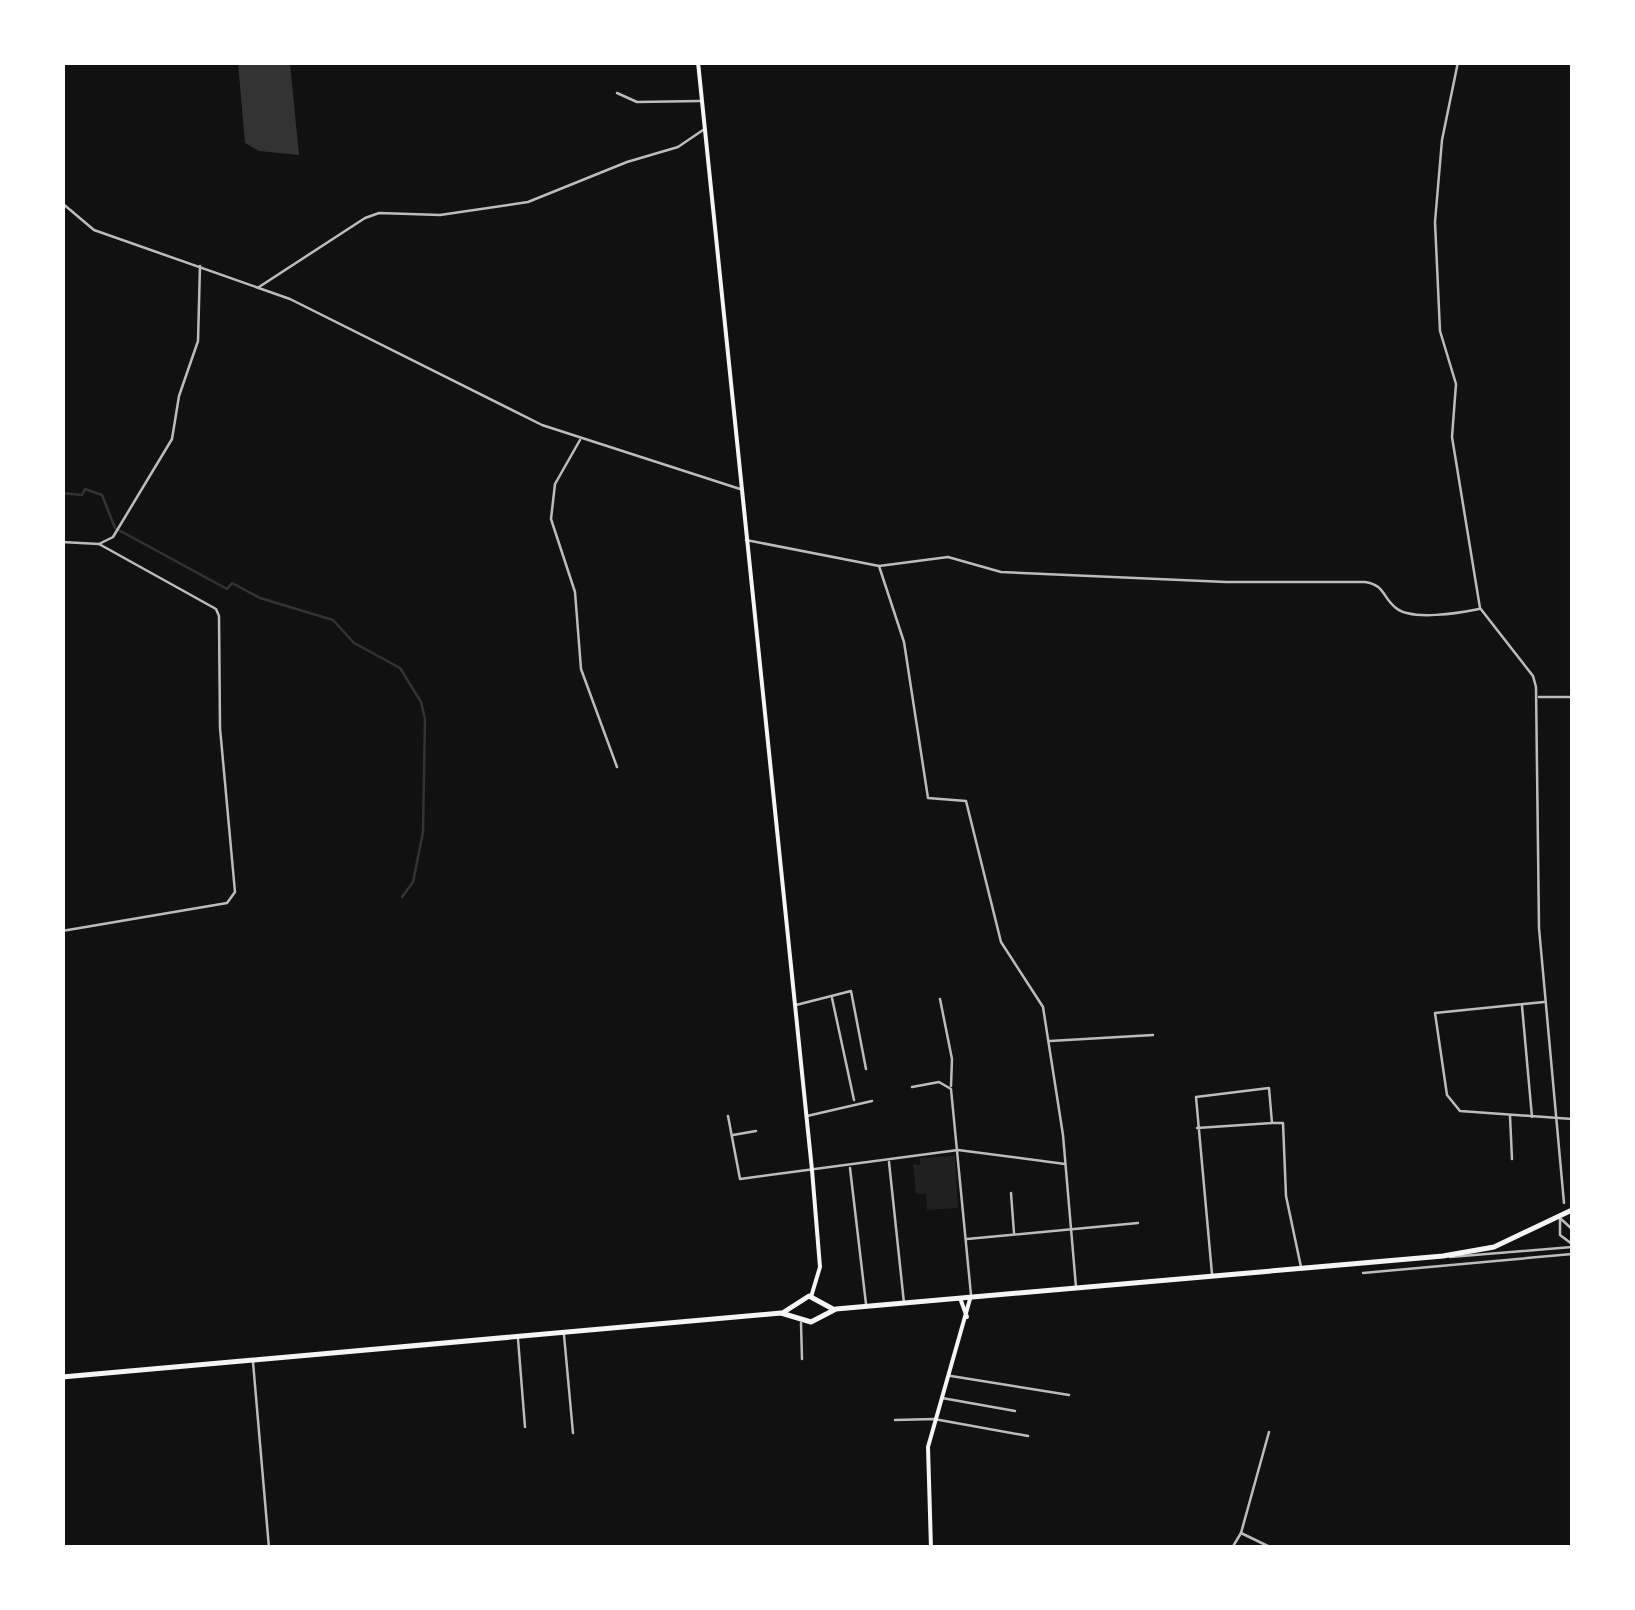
<svg xmlns="http://www.w3.org/2000/svg" width="1635" height="1610" font-family="Montserrat,sans-serif">
<style>
.green{fill:#202020}
.water{fill:#333}
.lines{fill:none;stroke-linecap:round;stroke-linejoin:round}
.stream{stroke:#333;stroke-width:2.5}
.minor{stroke:#bcbcbc;stroke-width:2.5}
.tertiary{stroke:#bcbcbc;stroke-width:2.5}
.secondary{stroke:#f5f5f5;stroke-width:4}
.primary{stroke:#f5f5f5;stroke-width:5}
</style>
<rect width="100%" height="100%" fill="#111"/>
<polygon class="green" points="955,1156 958,1208 927,1210 926,1194 916,1194 913,1164 920,1165 920,1158"/>
<polygon class="water" points="238,63 290,63 299,155 259,151 245,143"/>
<g class="lines">
<polyline class="stream" points="62,493 82,495 85,489 102,495 115,528 227,589 232,583 260,598 333,620 354,643 400,668 421,702 425,719 423,832 413,882 402,897"/>
<g class="minor">
<polyline points="1458,62 1442,140 1435,222 1440,331 1456,384 1452,437 1480,608 1533,676 1536,687 1539,928 1564,1203"/>
<polyline points="617,93 637,102 700,101"/>
<polyline points="259,287 365,218 379,213 440,215 528,202 627,162 678,147 703,130"/>
<polyline points="580,440 555,484 551,519 575,592 581,669 617,767"/>
<path d="M746,540l133,26 69,-9 53,15 225,10h139c20,3 17,15 31,26 15,13 64,5 83,1"/>
<polyline points="62,542 99,544 113,537 172,439 179,396 198,341 200,266"/>
<polyline points="879,566 904,642 928,798 966,801 1001,942 1043,1007 1063,1135 1076,1287"/>
<polyline points="1539,697 1572,697"/>
<polyline points="62,931 227,903 235,892 220,728 219,616 216,609 99,544"/>
<polyline points="832,998 854,1100"/>
<polyline points="940,999 952,1059 951,1086"/>
<polyline points="1544,1002 1435,1013 1447,1095 1460,1111 1572,1119"/>
<polyline points="796,1005 851,991 866,1069"/>
<polyline points="1522,1006 1532,1117"/>
<polyline points="1050,1041 1153,1035"/>
<polyline points="912,1087 939,1082 951,1089 971,1295"/>
<polyline points="728,1116 740,1179 958,1150 1065,1164"/>
<polyline points="807,1116 872,1101"/>
<polyline points="1510,1116 1512,1159"/>
<polyline points="1273,1123 1283,1123 1286,1196 1301,1267"/>
<polyline points="1197,1128 1272,1123 1269,1088 1196,1097 1212,1274"/>
<polyline points="733,1135 756,1131"/>
<polyline points="889,1162 904,1303"/>
<polyline points="850,1168 866,1304"/>
<polyline points="1011,1193 1014,1233"/>
<polyline points="967,1239 1138,1223"/>
<polyline points="1363,1273 1572,1254"/>
<polyline points="801,1323 802,1359"/>
<polyline points="564,1335 573,1433"/>
<polyline points="518,1339 525,1427"/>
<polyline points="253,1362 269,1548"/>
<polyline points="951,1376 1069,1395"/>
<polyline points="942,1398 1015,1411"/>
<polyline points="895,1420 934,1419 1028,1436"/>
<polyline points="1241,1533 1269,1432"/>
<polyline points="1232,1548 1241,1533 1272,1548"/>
</g>
<g class="tertiary">
<polyline points="62,203 94,230 290,299 542,425 740,489"/>
<polyline points="1560,1219 1560,1235 1572,1244"/>
<polyline points="1561,1219 1572,1229"/>
<polyline points="1450,1257 1572,1247"/>
</g>
<g class="secondary">
<polyline points="698,62 812,1170 820,1267 811,1297"/>
<polyline points="960,1298 967,1317"/>
<polyline points="931,1548 928,1447 970,1299"/>
</g>
<g class="primary">
<polyline points="784,1312 809,1296 833,1309"/>
<polyline points="62,1377 781,1313 811,1322 836,1309 1443,1256 1494,1247 1572,1210"/>
</g>
</g>
<rect width="1635" height="1610" fill="none" stroke="#ffffff" stroke-width="130"/>
</svg>
